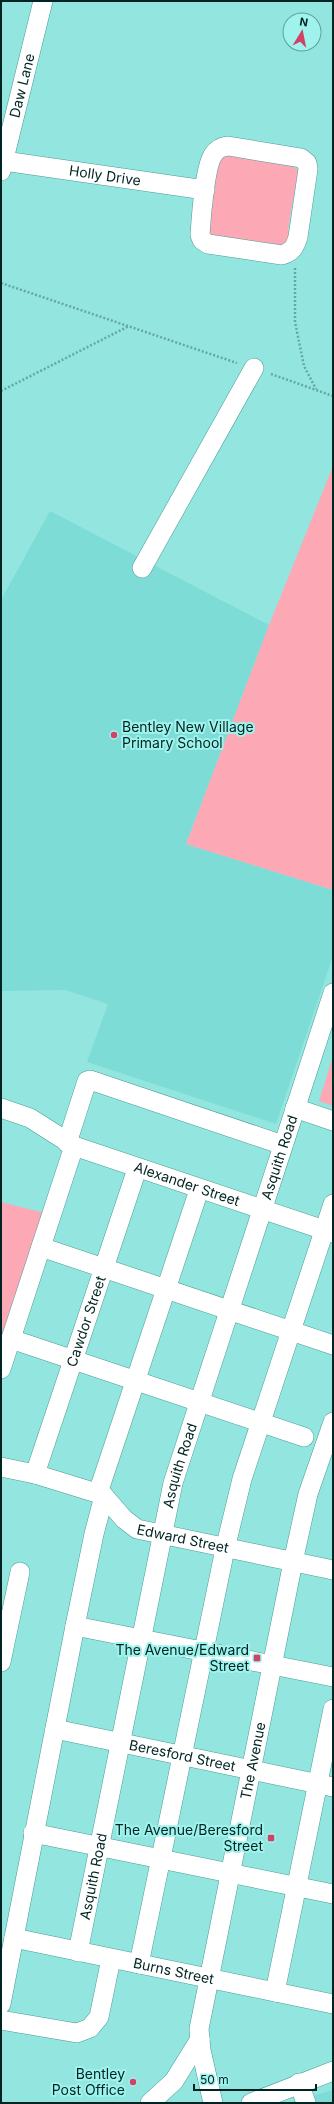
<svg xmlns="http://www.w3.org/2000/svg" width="334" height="2104" font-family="Inter,sans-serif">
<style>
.built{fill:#7ddcd5}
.green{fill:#fda8b5}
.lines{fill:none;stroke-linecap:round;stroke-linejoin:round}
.minor-casing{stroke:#499c96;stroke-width:20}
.path{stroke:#64a8a2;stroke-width:2.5;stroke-dasharray:2 2;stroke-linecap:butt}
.minor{stroke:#fff;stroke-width:19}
.poi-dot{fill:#d14266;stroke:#a0f3ed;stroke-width:1.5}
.labels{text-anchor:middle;stroke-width:4;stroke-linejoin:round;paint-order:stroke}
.street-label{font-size:14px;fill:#002422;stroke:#a0f3ed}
.poi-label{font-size:14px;fill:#002422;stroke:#a0f3ed;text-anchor:end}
</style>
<rect width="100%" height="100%" fill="#93e6df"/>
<g class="built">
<polygon points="50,511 269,625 186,844 333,890 333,956 276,1124 87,1062 108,1004 65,990 1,991 1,600"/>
<polygon points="333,2090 333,2103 288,2103"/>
</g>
<g class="green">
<polygon points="224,155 291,162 298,171 288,229 291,234 283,247 215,239 209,234 215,164"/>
<polygon points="333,466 333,890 186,844 269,625"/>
<polygon points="333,1056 333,1106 319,1101"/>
<polygon points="1,1202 45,1213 1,1353"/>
</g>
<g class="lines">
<g class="minor-casing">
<g id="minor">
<path d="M228,146l73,12 6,5 1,6 -10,68c-3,10 -6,15 -16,18l-74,-11 -6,-4 -2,-5c1,-16 5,-68 13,-80 4,-6 8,-8 15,-9z"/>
<path id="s1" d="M4,161l201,29"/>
<path id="s2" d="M1,171l42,-170"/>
<polyline points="142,568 254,368"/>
<path id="s3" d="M1,1108l29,10 44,28 259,87"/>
<polyline points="295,1108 333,1121"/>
<polyline points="67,1143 87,1081 90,1080 283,1145"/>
<polyline points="41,1247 333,1345"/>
<polyline points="11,1339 304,1437"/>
<polyline points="1,1369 74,1146"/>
<path id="s4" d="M1,1467l34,7 68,21 21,24 13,10 196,41"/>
<path id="s5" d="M35,1474l102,-305"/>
<polyline points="98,1493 199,1190"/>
<polyline points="75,1626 333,1677"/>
<polyline points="1,1662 20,1572"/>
<path id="s6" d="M55,1729l278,58"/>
<polyline points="33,1833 333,1894"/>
<path id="s7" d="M14,1938l319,66"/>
<path id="s8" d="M78,1952l95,-469 160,-490"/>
<polyline points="139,1964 225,1549 242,1479 333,1204"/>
<polyline points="275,1992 333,1709"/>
<polyline points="1,2004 75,1626 94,1534 104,1496"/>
<polyline points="1,2020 77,2033 90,2028 99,2017 111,1959"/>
<polyline points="299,2083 306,2103"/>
<polyline points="150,2103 174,2081 200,2039"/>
<path id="s9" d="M213,2103l-12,-53 -2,-21 94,-467 15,-68 25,-72"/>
<polyline points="251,2103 333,2071"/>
</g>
</g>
<g class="path">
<polyline points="295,268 295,322 304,366 316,389"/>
<polyline points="1,283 237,363"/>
<polyline points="271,374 333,396"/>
<polyline points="1,391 129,326"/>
</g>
<use href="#minor" class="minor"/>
</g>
<g class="poi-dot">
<circle cx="114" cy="735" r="4"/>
<rect x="253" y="1654" width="8" height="8" rx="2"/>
<rect x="267" y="1834" width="8" height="8" rx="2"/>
<circle cx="133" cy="2082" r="4"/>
</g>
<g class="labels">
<g class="street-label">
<text dy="5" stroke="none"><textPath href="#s2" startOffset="88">Daw Lane</textPath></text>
<text dy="5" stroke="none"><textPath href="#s1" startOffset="102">Holly Drive</textPath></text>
<text dy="5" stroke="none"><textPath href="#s8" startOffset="821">Asquith Road</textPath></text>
<text dy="5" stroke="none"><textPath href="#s3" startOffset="202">Alexander Street</textPath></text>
<text dy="5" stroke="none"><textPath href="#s5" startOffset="161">Cawdor Street</textPath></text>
<text dy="5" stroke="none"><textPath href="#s8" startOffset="497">Asquith Road</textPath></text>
<text dy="5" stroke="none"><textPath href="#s4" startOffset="201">Edward Street</textPath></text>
<text dy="5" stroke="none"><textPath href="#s6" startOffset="130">Beresford Street</textPath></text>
<text dy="5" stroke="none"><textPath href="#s9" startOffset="349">The Avenue</textPath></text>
<text dy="5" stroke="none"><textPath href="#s8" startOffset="77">Asquith Road</textPath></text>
<text dy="5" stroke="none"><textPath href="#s7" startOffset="163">Burns Street</textPath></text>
</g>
<g class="poi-label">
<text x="122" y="732" text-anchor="start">Bentley New Village<tspan x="122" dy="16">Primary School</tspan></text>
<text x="249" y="1655">The Avenue/Edward<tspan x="249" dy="16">Street</tspan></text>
<text x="263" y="1835">The Avenue/Beresford<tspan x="263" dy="16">Street</tspan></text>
<text x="125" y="2079">Bentley<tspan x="125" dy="16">Post Office</tspan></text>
</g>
</g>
<rect width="334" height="2104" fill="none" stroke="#002422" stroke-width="4"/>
<g transform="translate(302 32) rotate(10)"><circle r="19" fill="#a0f3ed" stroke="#60a09c"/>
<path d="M0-3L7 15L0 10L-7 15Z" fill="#d14266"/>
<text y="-6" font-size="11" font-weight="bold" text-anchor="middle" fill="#002422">N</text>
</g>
<path d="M194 2084v6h122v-6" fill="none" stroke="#002422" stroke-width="2"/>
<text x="200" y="2084" font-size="12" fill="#002422" stroke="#a0f3ed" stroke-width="3" paint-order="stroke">50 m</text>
</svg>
